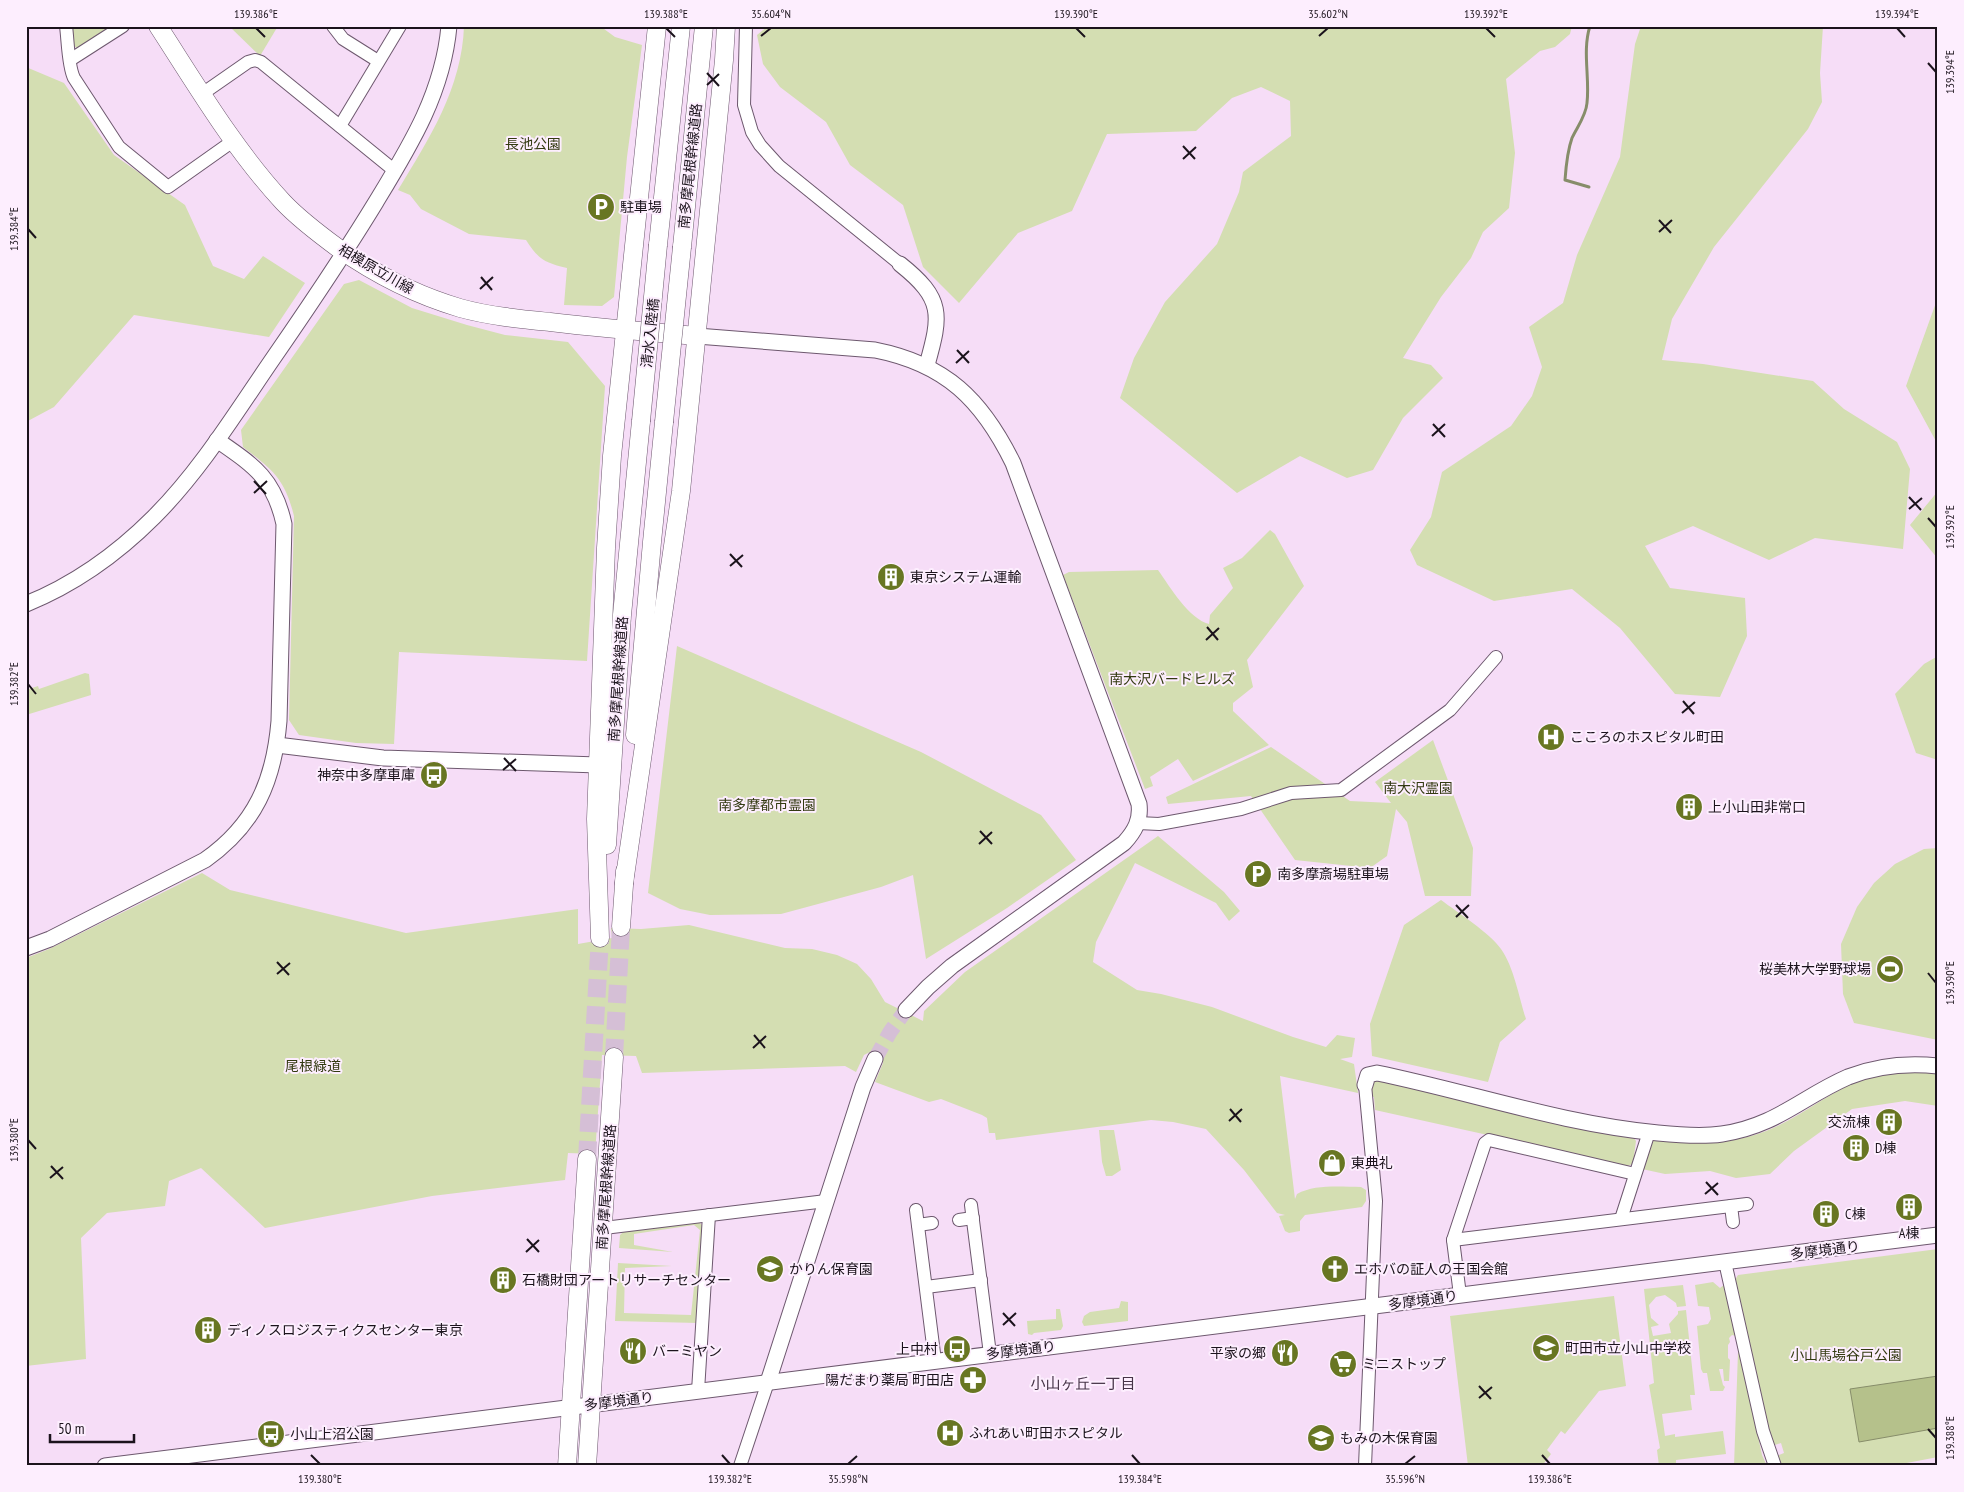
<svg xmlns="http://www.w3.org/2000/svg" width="1964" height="1492" font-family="'PT Sans Narrow','Noto Sans JP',sans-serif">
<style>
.green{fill:#d4deb2}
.water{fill:#b5c18b;stroke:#878d6a}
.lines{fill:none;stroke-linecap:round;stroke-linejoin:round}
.stream{stroke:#878d6a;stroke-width:3}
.tertiary-tunnel{stroke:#d5bfd6;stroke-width:15;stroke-dasharray:15 8;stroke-linecap:butt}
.secondary-tunnel{stroke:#d5bfd6;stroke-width:18;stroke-dasharray:18 9;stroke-linecap:butt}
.minor-casing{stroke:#6d586e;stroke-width:14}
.tertiary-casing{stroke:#6d586e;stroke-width:17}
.secondary-casing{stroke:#6d586e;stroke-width:19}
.minor{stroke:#fff;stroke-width:12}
.tertiary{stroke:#fff;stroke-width:15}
.secondary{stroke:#fff;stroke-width:18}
.secondary-bridge-casing{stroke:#6d586e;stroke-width:19;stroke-linecap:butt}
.secondary-bridge{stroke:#fff;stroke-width:18}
.ticks{fill:none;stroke:#1b131c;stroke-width:2}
.labels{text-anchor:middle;stroke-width:4;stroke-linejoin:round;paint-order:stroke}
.park-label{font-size:14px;fill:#333a11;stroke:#fdeefe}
.street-label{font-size:14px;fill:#1b131c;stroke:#fdeefe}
.poi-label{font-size:14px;fill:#1b131c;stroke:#fdeefe;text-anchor:start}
.neighbourhood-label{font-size:15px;fill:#463347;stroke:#fdeefe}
.neatline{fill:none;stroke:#1b131c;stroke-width:2}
.ticks-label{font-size:12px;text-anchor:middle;fill:#1b131c}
</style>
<rect width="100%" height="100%" fill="#f6ddf7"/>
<g class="green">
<polygon points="71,26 114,26 80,49 73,46"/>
<polygon points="229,26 278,26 260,56"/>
<path d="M464,26h136l15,11 27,8 -15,112 -13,140 -12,9 -38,-1 3,-37c-22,-5 -29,-9 -41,-28l-57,-6 -48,-25 -11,-14 -12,-5c31,-51 64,-102 66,-164z"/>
<polygon points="768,26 1572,26 1570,34 1555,47 1540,51 1506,79 1515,153 1509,208 1483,232 1471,258 1441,297 1403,358 1431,365 1443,378 1403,418 1373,470 1347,478 1300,456 1237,493 1120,398 1134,358 1165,302 1217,244 1239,192 1243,172 1291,136 1290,101 1261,87 1232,98 1196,131 1107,134 1072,211 1018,233 959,303 923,267 903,205 850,165 826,122 780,87 763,64 757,35"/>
<polygon points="1641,26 1823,26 1820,73 1822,102 1808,129 1714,247 1672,319 1662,360 1703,364 1813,381 1844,409 1897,442 1910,469 1903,549 1815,538 1769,560 1693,526 1645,546 1670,588 1745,598 1747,636 1720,697 1675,694 1620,628 1572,589 1494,601 1417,565 1410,550 1431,517 1442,472 1511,426 1532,396 1542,367 1529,327 1563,303 1577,255 1620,157 1635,44"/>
<polygon points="26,67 64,83 114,155 185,205 213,266 244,279 263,256 305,283 269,337 134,315 54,407 26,422"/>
<path d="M359,280l53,28 55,17 38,10 63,7 37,44 -18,275 -188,-9 -5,92 -38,-1 -57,-8 -10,-15 5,-204c-9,-37 -21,-46 -51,-69l-2,-17 103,-146z"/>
<polygon points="1938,297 1938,333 1935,335 1938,341 1938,445 1906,386"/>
<polygon points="1938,491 1938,559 1910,525"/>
<path d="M1270,530l5,4 29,52 -57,74 6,27 -20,16v8l36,34 -76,36 -15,-22 -28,18 3,9 -8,3 -82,-214 6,-3 89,-2c12,17 31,49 51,54l1,-9 23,-27 -10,-20 19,-10z"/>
<polygon points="677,646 921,752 1041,815 1076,860 1007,908 926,959 913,875 881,887 781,914 710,915 680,909 648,893"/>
<polygon points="1938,656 1938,760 1916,753 1895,694 1924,664"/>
<polygon points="85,673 89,674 91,695 26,715 26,690 38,686 39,689"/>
<polygon points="1433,740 1473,848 1471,896 1425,896 1407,822 1396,809 1387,856 1370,868 1295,860 1251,796 1168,804 1166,797 1271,747 1350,801 1391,803 1375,782"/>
<path d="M1158,836l66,56 16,19 -11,10 -13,-18 -81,-40 -39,79 -3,20 44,28 24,4 51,13 81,30 33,10 11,-12 18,3 -3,19 -12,2 14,5 4,29 -78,-17 15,123 2,-5c18,-10 44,-7 64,-7l5,3v11l-4,6 -57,8 -5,6v10l-11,2 -4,-2 -6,-15 6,-1 -8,-2 -33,-43 -38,-41 -33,-7 -22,-2 -155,20 -1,-7h-6l-2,-15 -5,-3 -41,-16 -12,3 -54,-20 8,-19 -1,-7 -10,-5 -8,4 -8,17 -11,-6 -203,7 -6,-17 -34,-1 -7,99 -27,-1 -3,27 -133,16 -167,32 -64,-60 -32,13 -4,25 -58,7 -26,25 5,121 -60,7v-408l23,-9 153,-76 28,17 176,43 172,-24v35l34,-6 -1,-10 30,1 48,-4 96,23 27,1 25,6 20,9 14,15 14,23 38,19 1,-10 41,-39z"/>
<polygon points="1938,848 1938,1040 1854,1023 1843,994 1841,944 1857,907 1874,883 1895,864 1924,849"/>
<path d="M1441,900c16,12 49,33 60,49 13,18 18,49 25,70l-26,23 -12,40 -116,-26 -2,-32 34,-99z"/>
<path d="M1904,1071l34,1v34l-33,-5 -53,8 -58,42 -24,23 -34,4 -26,-7 -45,3 -23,-5 8,-29c40,3 78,6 116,-9 34,-13 62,-39 97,-52 13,-5 28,-5 41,-8z"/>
<polygon points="1376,1077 1634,1138 1636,1141 1633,1164 1627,1166 1375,1110 1374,1097 1371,1096 1369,1083"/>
<polygon points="1099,1130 1114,1130 1121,1170 1112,1176 1106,1176 1102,1162"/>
<polygon points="699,1222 704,1227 698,1323 615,1321 618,1263 672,1266 625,1268 624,1313 691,1315 700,1230 694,1225 634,1234 634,1245 673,1252 619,1248 620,1235 623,1232"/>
<polygon points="1938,1249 1938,1457 1891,1466 1780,1466 1777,1459 1779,1455 1784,1453 1781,1443 1775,1445 1771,1442 1735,1280 1738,1275"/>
<polygon points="1713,1282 1720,1288 1725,1284 1736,1336 1732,1335 1729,1338 1730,1342 1728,1345 1728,1358 1730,1360 1729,1381 1724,1381 1723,1369 1719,1369 1723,1385 1725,1387 1723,1391 1710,1391 1707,1373 1703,1373 1701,1369 1697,1326 1708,1324 1711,1319 1709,1307 1698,1306 1695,1285"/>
<polygon points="1683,1285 1686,1306 1677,1307 1676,1303 1665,1295 1656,1297 1649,1305 1651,1318 1659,1325 1651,1327 1653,1336 1671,1333 1669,1324 1678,1314 1678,1311 1686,1310 1695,1395 1690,1395 1692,1410 1662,1414 1665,1436 1675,1434 1675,1437 1723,1431 1726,1454 1676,1460 1676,1466 1659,1466 1657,1450 1660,1448 1649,1385 1654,1383 1644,1289"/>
<polygon points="1614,1296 1626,1386 1599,1391 1565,1434 1561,1431 1547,1450 1551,1454 1542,1466 1468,1466 1450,1316"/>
<polygon points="1121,1301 1128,1302 1128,1321 1084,1326 1082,1322 1084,1316 1090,1312 1119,1308"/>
<polygon points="1056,1309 1060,1309 1063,1326 1061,1330 1034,1333 1032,1335 1028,1334 1027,1321 1056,1319"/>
<polygon points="1738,1352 1740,1352 1762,1455 1767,1466 1734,1466"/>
</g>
<polygon class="water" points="1938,1376 1938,1428 1859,1442 1850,1389"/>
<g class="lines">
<path class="stream" d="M1589,187l-24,-7c1,-14 2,-28 7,-42 5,-11 14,-22 15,-35 3,-25 -5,-52 3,-77"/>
<polyline class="tertiary-tunnel" points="875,1059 890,1032 906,1010"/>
<g class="secondary-tunnel">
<polyline points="614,1057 621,927"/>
<polyline points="587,1159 600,938"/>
</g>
<g class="minor-casing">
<g id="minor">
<path d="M66,26c2,15 2,40 8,52l45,69 49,40 65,-46"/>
<polyline points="333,26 343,39 378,61"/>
<polyline points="746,26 744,105 752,132 760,145 779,166 900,264"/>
<polyline points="70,60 123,26"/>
<polyline points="202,94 248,62 255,60 261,62 395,171"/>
<polyline points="340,126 400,26"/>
<polyline points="1138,823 1159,824 1241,809 1291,793 1341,790 1450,710 1496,657"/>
<polyline points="1365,1085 1376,1201 1365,1466"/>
<polyline points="971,1205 990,1354"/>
<polyline points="1731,1206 1733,1222"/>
<polyline points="916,1210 935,1361"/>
<polyline points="1621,1219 1649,1132"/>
<polyline points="959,1220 973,1218"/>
<polyline points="918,1225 932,1223"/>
<polyline points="604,1228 826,1201"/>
<polyline points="1453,1240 1747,1204"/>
<polyline points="1725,1262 1763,1431 1775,1466"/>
<polyline points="926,1287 981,1280"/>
<polyline points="1460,1295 1453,1240 1485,1143 1489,1140 1635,1174"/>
<polyline points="698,1391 709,1215"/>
<polyline points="740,1466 768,1382"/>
</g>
</g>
<g class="tertiary-casing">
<g id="tertiary">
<path d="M900,264c44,35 41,51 27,101"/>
<path d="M697,336l178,14c71,14 107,50 138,113l126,341c2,16 -4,27 -15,39l-172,123 -24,21 -22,23"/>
<path d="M26,604c47,-19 92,-51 128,-87 46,-46 81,-103 118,-157 36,-52 71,-104 104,-158 34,-56 67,-109 73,-176"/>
<polyline points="277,745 383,758 598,765"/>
<path d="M26,948l24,-9 155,-79c50,-35 69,-79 74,-139l5,-197c-10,-46 -31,-59 -67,-84"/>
<path d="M1365,1085l3,-10 9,-2c93,19 185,51 281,60 20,2 43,4 64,1 54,-8 80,-37 126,-57 28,-11 61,-14 90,-11"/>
<polyline points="768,1382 863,1087 875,1059"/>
<polyline points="105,1466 1938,1235"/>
</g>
</g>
<g class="secondary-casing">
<g id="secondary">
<path d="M158,26c39,60 76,123 125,176 16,17 36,32 55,46 37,26 78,47 122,60 29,8 60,11 90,14 49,6 98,10 147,14"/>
<polyline points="658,245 681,26"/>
<polyline points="682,247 704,26"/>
<polyline points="635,735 652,542 664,422"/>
<polyline points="607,845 622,615 641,421"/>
<polyline points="624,883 681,491 724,60 726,26"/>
<polyline points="621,927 625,871"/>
<polyline points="600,938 596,819 606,548 612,456 657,26"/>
<polyline points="567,1466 587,1159"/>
<polyline points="587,1466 614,1057"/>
</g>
</g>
<use href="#minor" class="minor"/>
<use href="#tertiary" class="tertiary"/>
<use href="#secondary" class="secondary"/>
<g class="secondary-bridge-casing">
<g id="secondary-bridge">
<polyline points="641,421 658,245"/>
<polyline points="664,422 682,247"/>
</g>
</g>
<use href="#secondary-bridge" class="secondary-bridge"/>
</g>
<path class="ticks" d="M256,28l9,9M666,28l9,9M1076,28l9,9M1486,28l9,9M1897,28l8,9M761,36l10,-8M1319,36l9,-8M1928,63l8,9M707,73l12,13M707,85l12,-11M1183,146l12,13M1183,159l13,-12M1659,220l12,13M28,229l8,9M1659,232l13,-12M481,277l11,13M480,289l13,-12M957,350l12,13M956,363l13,-12M1433,424l12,13M1432,436l13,-12M254,481l12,13M254,493l13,-12M1909,497l12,13M1909,509l13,-11M1928,518l8,9M730,554l12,13M730,566l13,-11M1207,627l11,13M1206,640l13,-12M28,684l8,10M1683,701l11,13M1682,713l13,-11M504,758l12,13M503,770l13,-11M980,831l12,13M979,844l13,-12M1456,905l12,13M1456,917l13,-12M277,962l12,13M1928,973l8,10M277,974l13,-11M754,1035l11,13M753,1048l13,-12M1230,1109l11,13M1229,1121l13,-12M28,1140l8,9M51,1166l12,13M50,1178l13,-11M1706,1182l12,13M1705,1194l13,-11M527,1239l12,13M526,1252l13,-12M1003,1313l12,13M1003,1325l13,-12M1479,1386l12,13M1479,1398l13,-11M1928,1429l8,9M311,1455l9,9M722,1455l8,9M1132,1455l8,9M1542,1455l8,9M848,1464l9,-8M1405,1464l10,-8"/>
<defs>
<g id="parking-disc" transform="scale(1.4375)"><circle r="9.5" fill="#687622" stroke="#fdeefe"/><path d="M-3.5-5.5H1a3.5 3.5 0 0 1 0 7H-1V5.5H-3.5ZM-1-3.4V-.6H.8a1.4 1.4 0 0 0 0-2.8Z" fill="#fff"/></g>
<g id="building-disc" transform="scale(1.4375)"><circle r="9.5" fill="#687622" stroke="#fdeefe"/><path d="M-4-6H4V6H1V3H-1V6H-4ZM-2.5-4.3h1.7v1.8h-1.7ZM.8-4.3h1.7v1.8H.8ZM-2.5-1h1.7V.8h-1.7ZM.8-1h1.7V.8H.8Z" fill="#fff"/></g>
<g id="hospital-disc" transform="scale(1.4375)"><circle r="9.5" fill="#687622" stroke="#fdeefe"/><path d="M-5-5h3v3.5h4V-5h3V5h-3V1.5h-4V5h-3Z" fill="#fff"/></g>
<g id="bus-disc" transform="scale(1.4375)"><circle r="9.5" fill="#687622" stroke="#fdeefe"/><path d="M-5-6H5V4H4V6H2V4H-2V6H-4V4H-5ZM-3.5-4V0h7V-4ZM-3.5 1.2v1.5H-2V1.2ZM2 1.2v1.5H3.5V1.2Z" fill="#fff"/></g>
<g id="stadium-disc" transform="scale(1.4375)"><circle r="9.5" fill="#687622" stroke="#fdeefe"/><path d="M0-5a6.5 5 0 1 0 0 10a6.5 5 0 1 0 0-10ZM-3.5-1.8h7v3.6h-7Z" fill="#fff"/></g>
<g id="shop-disc" transform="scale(1.4375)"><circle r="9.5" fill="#687622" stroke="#fdeefe"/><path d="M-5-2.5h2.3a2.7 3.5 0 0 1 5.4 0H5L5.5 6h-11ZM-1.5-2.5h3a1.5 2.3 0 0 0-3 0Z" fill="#fff"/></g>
<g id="school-disc" transform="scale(1.4375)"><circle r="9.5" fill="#687622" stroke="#fdeefe"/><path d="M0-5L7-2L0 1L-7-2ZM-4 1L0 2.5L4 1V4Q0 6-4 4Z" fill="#fff"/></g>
<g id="church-disc" transform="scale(1.4375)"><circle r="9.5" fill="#687622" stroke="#fdeefe"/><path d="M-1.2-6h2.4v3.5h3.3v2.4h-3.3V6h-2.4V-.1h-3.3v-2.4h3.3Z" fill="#fff"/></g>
<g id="restaurant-disc" transform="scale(1.4375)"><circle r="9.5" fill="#687622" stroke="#fdeefe"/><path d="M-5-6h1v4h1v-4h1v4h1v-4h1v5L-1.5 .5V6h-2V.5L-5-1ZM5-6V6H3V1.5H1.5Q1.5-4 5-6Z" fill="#fff"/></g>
<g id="supermarket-disc" transform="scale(1.4375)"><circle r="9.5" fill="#687622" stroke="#fdeefe"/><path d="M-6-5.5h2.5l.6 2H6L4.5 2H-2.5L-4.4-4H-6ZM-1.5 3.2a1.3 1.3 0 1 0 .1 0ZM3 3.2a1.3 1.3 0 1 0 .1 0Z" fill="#fff"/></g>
<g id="pharmacy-disc" transform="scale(1.4375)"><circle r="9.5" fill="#687622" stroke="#fdeefe"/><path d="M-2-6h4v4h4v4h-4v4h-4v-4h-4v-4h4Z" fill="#fff"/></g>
</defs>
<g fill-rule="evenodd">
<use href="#parking-disc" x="601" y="207"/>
<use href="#building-disc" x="891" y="577"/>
<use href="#hospital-disc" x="1551" y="737"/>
<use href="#bus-disc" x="434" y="775"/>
<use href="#building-disc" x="1689" y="807"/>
<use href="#parking-disc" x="1258" y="874"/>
<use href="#stadium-disc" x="1890" y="969"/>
<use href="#building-disc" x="1889" y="1122"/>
<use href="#building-disc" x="1856" y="1148"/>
<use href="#shop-disc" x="1332" y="1163"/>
<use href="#building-disc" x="1909" y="1207"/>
<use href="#building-disc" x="1826" y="1214"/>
<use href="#school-disc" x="770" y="1269"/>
<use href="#church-disc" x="1335" y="1269"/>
<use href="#building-disc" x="503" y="1280"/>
<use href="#building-disc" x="208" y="1330"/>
<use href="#school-disc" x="1546" y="1348"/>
<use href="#bus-disc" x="957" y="1349"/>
<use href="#restaurant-disc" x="633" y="1351"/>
<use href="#restaurant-disc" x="1285" y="1353"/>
<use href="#supermarket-disc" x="1343" y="1364"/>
<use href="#pharmacy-disc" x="973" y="1380"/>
<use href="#hospital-disc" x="950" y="1433"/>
<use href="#bus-disc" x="271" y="1434"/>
<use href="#school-disc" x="1321" y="1438"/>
</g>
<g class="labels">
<g class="park-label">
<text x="533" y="149">長池公園</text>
<text x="1172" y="684">南大沢バードヒルズ</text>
<text x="1418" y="793">南大沢霊園</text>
<text x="767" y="810">南多摩都市霊園</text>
<text x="313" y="1071">尾根緑道</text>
<text x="1846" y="1360">小山馬場谷戸公園</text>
</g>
<g class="street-label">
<text transform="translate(690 166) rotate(-84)" y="5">南多摩尾根幹線道路</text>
<text transform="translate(376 269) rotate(30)" y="5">相模原立川線</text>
<text transform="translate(650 333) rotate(-84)" y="5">清水入陸橋</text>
<text transform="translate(618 679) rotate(-86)" y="5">南多摩尾根幹線道路</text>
<text transform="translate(606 1187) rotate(-86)" y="5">南多摩尾根幹線道路</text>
<text transform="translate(1825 1250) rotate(-7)" y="5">多摩境通り</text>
<text transform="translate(1423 1300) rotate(-8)" y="5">多摩境通り</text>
<text transform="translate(1021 1350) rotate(-7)" y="5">多摩境通り</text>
<text transform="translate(619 1401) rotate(-7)" y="5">多摩境通り</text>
</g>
<g class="poi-label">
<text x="620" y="212">駐車場</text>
<text x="910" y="582">東京システム運輸</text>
<text x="1570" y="742">こころのホスピタル町田</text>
<text x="415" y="780" text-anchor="end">神奈中多摩車庫</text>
<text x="1708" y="812">上小山田非常口</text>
<text x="1277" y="879">南多摩斎場駐車場</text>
<text x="1871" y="974" text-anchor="end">桜美林大学野球場</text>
<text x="1870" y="1127" text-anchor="end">交流棟</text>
<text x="1875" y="1153">D棟</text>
<text x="1351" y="1168">東典礼</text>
<text x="1845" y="1219">C棟</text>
<text x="1909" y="1238" text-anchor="middle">A棟</text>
<text x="789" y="1274">かりん保育園</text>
<text x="1354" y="1274">エホバの証人の王国会館</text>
<text x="522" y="1285">石橋財団アートリサーチセンター</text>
<text x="227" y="1335">ディノスロジスティクスセンター東京</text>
<text x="1565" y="1353">町田市立小山中学校</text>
<text x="938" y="1354" text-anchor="end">上中村</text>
<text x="652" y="1356">バーミヤン</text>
<text x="1266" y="1358" text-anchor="end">平家の郷</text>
<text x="1362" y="1369">ミニストップ</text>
<text x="954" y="1385" text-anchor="end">陽だまり薬局 町田店</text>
<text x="969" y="1438">ふれあい町田ホスピタル</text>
<text x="290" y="1439">小山上沼公園</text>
<text x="1340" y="1443">もみの木保育園</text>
</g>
<g class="neighbourhood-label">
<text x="1083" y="1389">小山ヶ丘一丁目</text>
</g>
</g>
<rect width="1964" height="1492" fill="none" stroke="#fdeefe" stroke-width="55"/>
<path d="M50 1434v8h84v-8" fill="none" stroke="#1b131c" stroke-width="2.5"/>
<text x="58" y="1434" font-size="15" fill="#1b131c" stroke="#fdeefe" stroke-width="4" paint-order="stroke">50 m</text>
<rect x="28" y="28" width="1908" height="1436" class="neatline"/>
<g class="ticks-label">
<text x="256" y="18">139.386°E</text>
<text x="666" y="18">139.388°E</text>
<text x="771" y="18">35.604°N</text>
<text x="1076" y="18">139.390°E</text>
<text x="1328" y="18">35.602°N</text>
<text x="1486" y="18">139.392°E</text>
<text x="1897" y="18">139.394°E</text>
<text transform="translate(1950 72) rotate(-90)" y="4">139.394°E</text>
<text transform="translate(14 229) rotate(-90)" y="4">139.384°E</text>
<text transform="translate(1950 527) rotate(-90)" y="4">139.392°E</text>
<text transform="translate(14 684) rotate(-90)" y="4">139.382°E</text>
<text transform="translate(1950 983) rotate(-90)" y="4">139.390°E</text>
<text transform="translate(14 1140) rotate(-90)" y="4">139.380°E</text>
<text transform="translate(1950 1438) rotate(-90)" y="4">139.388°E</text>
<text x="320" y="1483">139.380°E</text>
<text x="730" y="1483">139.382°E</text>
<text x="848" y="1483">35.598°N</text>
<text x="1140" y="1483">139.384°E</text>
<text x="1405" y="1483">35.596°N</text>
<text x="1550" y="1483">139.386°E</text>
</g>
</svg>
